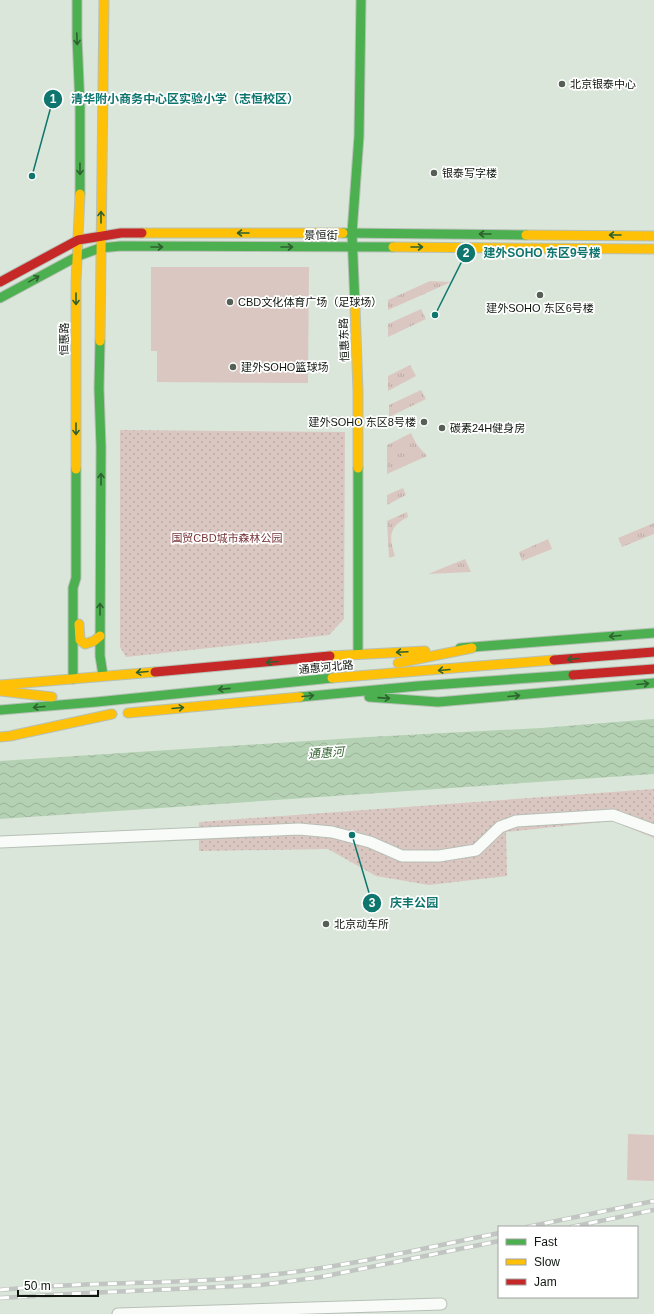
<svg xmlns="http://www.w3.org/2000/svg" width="654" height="1314" font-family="Helvetica,'Noto Sans SC',sans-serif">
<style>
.grass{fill:url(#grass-tufts)}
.park{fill:url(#park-dots)}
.garden{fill:#dbc7c1}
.water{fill:url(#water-waves)}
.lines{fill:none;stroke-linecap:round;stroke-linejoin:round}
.street-casing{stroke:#b7c0b6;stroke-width:13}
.fast-casing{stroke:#b7c0b6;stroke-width:11}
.slow-casing{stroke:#b7c0b6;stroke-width:11}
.jam-casing{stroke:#b7c0b6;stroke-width:11}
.street{stroke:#f9fbf9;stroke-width:11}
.fast{stroke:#4caf50;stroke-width:9}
.slow{stroke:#ffc107;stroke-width:9}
.jam{stroke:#c62828;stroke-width:9}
.rail-casing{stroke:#c1c5c1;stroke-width:4.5}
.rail{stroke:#fff;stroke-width:3;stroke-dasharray:9;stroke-linecap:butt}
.oneway{stroke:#2d622f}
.poi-dot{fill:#555f55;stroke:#fff;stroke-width:1.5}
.labels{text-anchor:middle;stroke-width:3.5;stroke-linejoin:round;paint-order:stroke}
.poi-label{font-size:11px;fill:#0e160e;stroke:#fff;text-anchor:start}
.street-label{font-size:11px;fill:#0e160e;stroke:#fff}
.park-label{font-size:11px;fill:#773437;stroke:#fff}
.water-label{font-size:12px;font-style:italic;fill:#366532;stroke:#fff}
.leader{fill:none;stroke:#0f766e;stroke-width:1.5}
.callout-dot{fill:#0f766e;stroke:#fff;stroke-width:1.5}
.mark-label{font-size:12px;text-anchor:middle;font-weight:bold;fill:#fff}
.callout-label{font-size:12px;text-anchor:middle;font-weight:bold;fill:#0f766e;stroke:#fff;stroke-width:3.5;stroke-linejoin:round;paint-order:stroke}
</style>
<defs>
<pattern id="grass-tufts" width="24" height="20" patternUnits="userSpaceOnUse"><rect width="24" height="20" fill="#dbc7c1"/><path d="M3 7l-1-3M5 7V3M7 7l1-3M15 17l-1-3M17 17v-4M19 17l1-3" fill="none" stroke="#bbaaa5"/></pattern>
<pattern id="park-dots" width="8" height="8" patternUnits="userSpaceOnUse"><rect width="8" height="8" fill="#dbc7c1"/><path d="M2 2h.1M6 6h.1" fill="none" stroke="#bbaaa5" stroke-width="1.8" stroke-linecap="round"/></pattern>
<pattern id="water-waves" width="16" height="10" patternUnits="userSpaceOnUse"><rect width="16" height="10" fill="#b5d1b3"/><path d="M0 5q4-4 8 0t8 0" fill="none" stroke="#9ab399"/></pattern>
</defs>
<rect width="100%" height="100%" fill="#dae6da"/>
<g class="grass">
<polygon points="430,281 451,282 388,310 388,300"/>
<polygon points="421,309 426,319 388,337 388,324"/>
<polygon points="410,365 416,376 388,391 388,376"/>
<polygon points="421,390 426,399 389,417 389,405"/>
<polygon points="411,433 417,445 427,456 387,474 387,445"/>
<polygon points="403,488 406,495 387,505 387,495"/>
<path d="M407,512l1,5c-20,10 -19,20 -13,39l-6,2 -2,-37z"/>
<polygon points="654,523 654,534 622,547 618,538"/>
<polygon points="548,539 552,549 522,561 519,552"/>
<polygon points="465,559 471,572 428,574"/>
</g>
<g class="park">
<polygon points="120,430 345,432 344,619 329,635 126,657 120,647"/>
<polygon points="654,789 654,838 612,821 506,832 507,876 429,885 376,876 328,849 199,851 199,822"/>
</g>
<g class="garden">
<polygon points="151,267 309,267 308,383 157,382 157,351 151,351"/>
<polygon points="628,1134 654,1135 654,1181 627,1180"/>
</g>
<polygon class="water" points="654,719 654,774 0,819 0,761 369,737 541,728"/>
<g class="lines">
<g class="street-casing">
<g id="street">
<polyline points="0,842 299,829 332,832 370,842 402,856 439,856 476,850 500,827 516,821 613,815 654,830"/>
<polyline points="118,1314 441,1304"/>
</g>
</g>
<g class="fast-casing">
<g id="fast">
<polyline points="77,0 77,36 80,107 80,194"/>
<polyline points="343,233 526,235"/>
<polyline points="0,298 78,256 100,248 121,246 393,247"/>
<polyline points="355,306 352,233 359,136 361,0"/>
<polyline points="100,341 99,388 101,447 100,656 103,675"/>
<polyline points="358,468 358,654"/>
<polyline points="460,648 654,633"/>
<polyline points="73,679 73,588 76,578 76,469"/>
<polyline points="300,697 418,686 573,675"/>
<polyline points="369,697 438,702 654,683"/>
<polyline points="0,710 96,702 332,678"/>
</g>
</g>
<g class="slow-casing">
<g id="slow">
<polyline points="142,233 343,233"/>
<polyline points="526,235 654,236"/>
<polyline points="393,247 654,249"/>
<polyline points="355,306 358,392 358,468"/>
<polyline points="100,341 104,0"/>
<polyline points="76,469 76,282 80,194"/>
<polyline points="79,624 80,640 85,644 94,641 100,636"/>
<polyline points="330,656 425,651"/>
<polyline points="398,663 472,648"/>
<polyline points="332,678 554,660"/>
<polyline points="0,685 155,672"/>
<polyline points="0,691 52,697"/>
<polyline points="128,713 300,697"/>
<polyline points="0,737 10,736 112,714"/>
</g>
</g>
<g class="jam-casing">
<g id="jam">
<polyline points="0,282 78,240 121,233 142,233"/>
<polyline points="554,660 654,652"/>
<polyline points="155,672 330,656"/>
<polyline points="573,675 654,669"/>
</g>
</g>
<use href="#street" class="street"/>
<use href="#fast" class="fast"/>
<use href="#slow" class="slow"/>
<use href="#jam" class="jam"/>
<g class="rail-casing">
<g id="rail">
<polyline points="527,1227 654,1201"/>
<polyline points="571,1227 654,1210"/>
<path d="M0,1290c87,-9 174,-5 260,-14 81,-8 160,-27 239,-43"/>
<polyline points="0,1298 87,1293 261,1285 321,1277 499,1241"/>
</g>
</g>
<use href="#rail" class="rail"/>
</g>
<defs><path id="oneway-shaft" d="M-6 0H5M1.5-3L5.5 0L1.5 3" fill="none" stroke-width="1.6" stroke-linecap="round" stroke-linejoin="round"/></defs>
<g class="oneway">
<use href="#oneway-shaft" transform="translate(77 39) rotate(88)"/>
<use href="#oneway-shaft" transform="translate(80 169) rotate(90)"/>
<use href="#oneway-shaft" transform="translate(101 217) rotate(-90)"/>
<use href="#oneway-shaft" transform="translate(243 233) rotate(-180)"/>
<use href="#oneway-shaft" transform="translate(485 234) rotate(-180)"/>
<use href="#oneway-shaft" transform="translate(615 235) rotate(-180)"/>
<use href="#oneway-shaft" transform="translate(157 247)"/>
<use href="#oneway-shaft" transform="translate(287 247)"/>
<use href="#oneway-shaft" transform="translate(417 247)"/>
<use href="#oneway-shaft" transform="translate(34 279) rotate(-29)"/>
<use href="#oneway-shaft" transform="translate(76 299) rotate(90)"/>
<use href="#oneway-shaft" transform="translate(76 429) rotate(90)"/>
<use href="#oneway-shaft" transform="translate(101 479) rotate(-90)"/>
<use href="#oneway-shaft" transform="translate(100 609) rotate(-90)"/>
<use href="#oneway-shaft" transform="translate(615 636) rotate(175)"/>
<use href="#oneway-shaft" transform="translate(402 652) rotate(177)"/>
<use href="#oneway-shaft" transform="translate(573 659) rotate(175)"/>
<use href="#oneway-shaft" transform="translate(272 662) rotate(175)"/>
<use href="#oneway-shaft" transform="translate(444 670) rotate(175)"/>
<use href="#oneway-shaft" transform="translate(142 672) rotate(175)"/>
<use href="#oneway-shaft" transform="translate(643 684) rotate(-5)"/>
<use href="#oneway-shaft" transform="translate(224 689) rotate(174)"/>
<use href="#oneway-shaft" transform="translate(308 696) rotate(-5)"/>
<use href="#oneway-shaft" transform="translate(514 696) rotate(-5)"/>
<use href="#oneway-shaft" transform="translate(384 698) rotate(4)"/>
<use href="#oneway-shaft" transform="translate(39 707) rotate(175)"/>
<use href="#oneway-shaft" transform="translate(178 708) rotate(-5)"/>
</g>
<g class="poi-dot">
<circle cx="562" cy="84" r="4"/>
<circle cx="434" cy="173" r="4"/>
<circle cx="540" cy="295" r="4"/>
<circle cx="230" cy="302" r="4"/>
<circle cx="233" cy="367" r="4"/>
<circle cx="424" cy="422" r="4"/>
<circle cx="442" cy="428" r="4"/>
<circle cx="326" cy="924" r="4"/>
</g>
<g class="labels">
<g class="poi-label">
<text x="570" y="88">北京银泰中心</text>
<text x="442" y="177">银泰写字楼</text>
<text x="238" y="306">CBD文化体育广场（足球场）</text>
<text x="540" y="312" text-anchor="middle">建外SOHO 东区6号楼</text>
<text x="241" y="371">建外SOHO篮球场</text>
<text x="416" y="426" text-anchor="end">建外SOHO 东区8号楼</text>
<text x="450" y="432">碳素24H健身房</text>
<text x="334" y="928">北京动车所</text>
</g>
<g class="street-label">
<text x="321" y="239">景恒街</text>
<text transform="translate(64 339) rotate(-90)" y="4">恒惠路</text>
<text transform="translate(344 340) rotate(-92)" y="4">恒惠东路</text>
<text transform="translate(326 667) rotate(-5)" y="4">通惠河北路</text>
</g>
<g class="park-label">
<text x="227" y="542">国贸CBD城市森林公园</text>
</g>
<g class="water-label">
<text transform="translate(326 753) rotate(-4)" y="4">通惠河</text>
</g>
</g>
<path class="leader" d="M32 176L53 99M435 315L466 253M352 835L372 903"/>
<g class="callout-dot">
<circle cx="32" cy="176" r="4"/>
<circle cx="435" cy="315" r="4"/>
<circle cx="352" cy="835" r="4"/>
<circle cx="53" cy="99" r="10"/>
<circle cx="466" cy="253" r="10"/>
<circle cx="372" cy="903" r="10"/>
</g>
<g class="mark-label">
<text x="53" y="103">1</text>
<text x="466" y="257">2</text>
<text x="372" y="907">3</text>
</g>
<g class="callout-label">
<text x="185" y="103">清华附小商务中心区实验小学（志恒校区）</text>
<text x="542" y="257">建外SOHO 东区9号楼</text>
<text x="414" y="907">庆丰公园</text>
</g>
<rect x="498" y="1226" width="140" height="72" fill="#ffffff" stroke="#9fa29f"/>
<rect x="506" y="1239" width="20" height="6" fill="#4caf50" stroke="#9fa29f"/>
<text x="534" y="1246" font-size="12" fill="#0e160e">Fast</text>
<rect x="506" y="1259" width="20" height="6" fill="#ffc107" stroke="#9fa29f"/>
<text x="534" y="1266" font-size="12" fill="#0e160e">Slow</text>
<rect x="506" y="1279" width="20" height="6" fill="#c62828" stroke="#9fa29f"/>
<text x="534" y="1286" font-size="12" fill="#0e160e">Jam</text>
<path d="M18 1290v6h80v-6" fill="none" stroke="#0e160e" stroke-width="2"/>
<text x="24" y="1290" font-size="12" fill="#0e160e" stroke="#ffffff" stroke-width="3" paint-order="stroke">50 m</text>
</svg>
